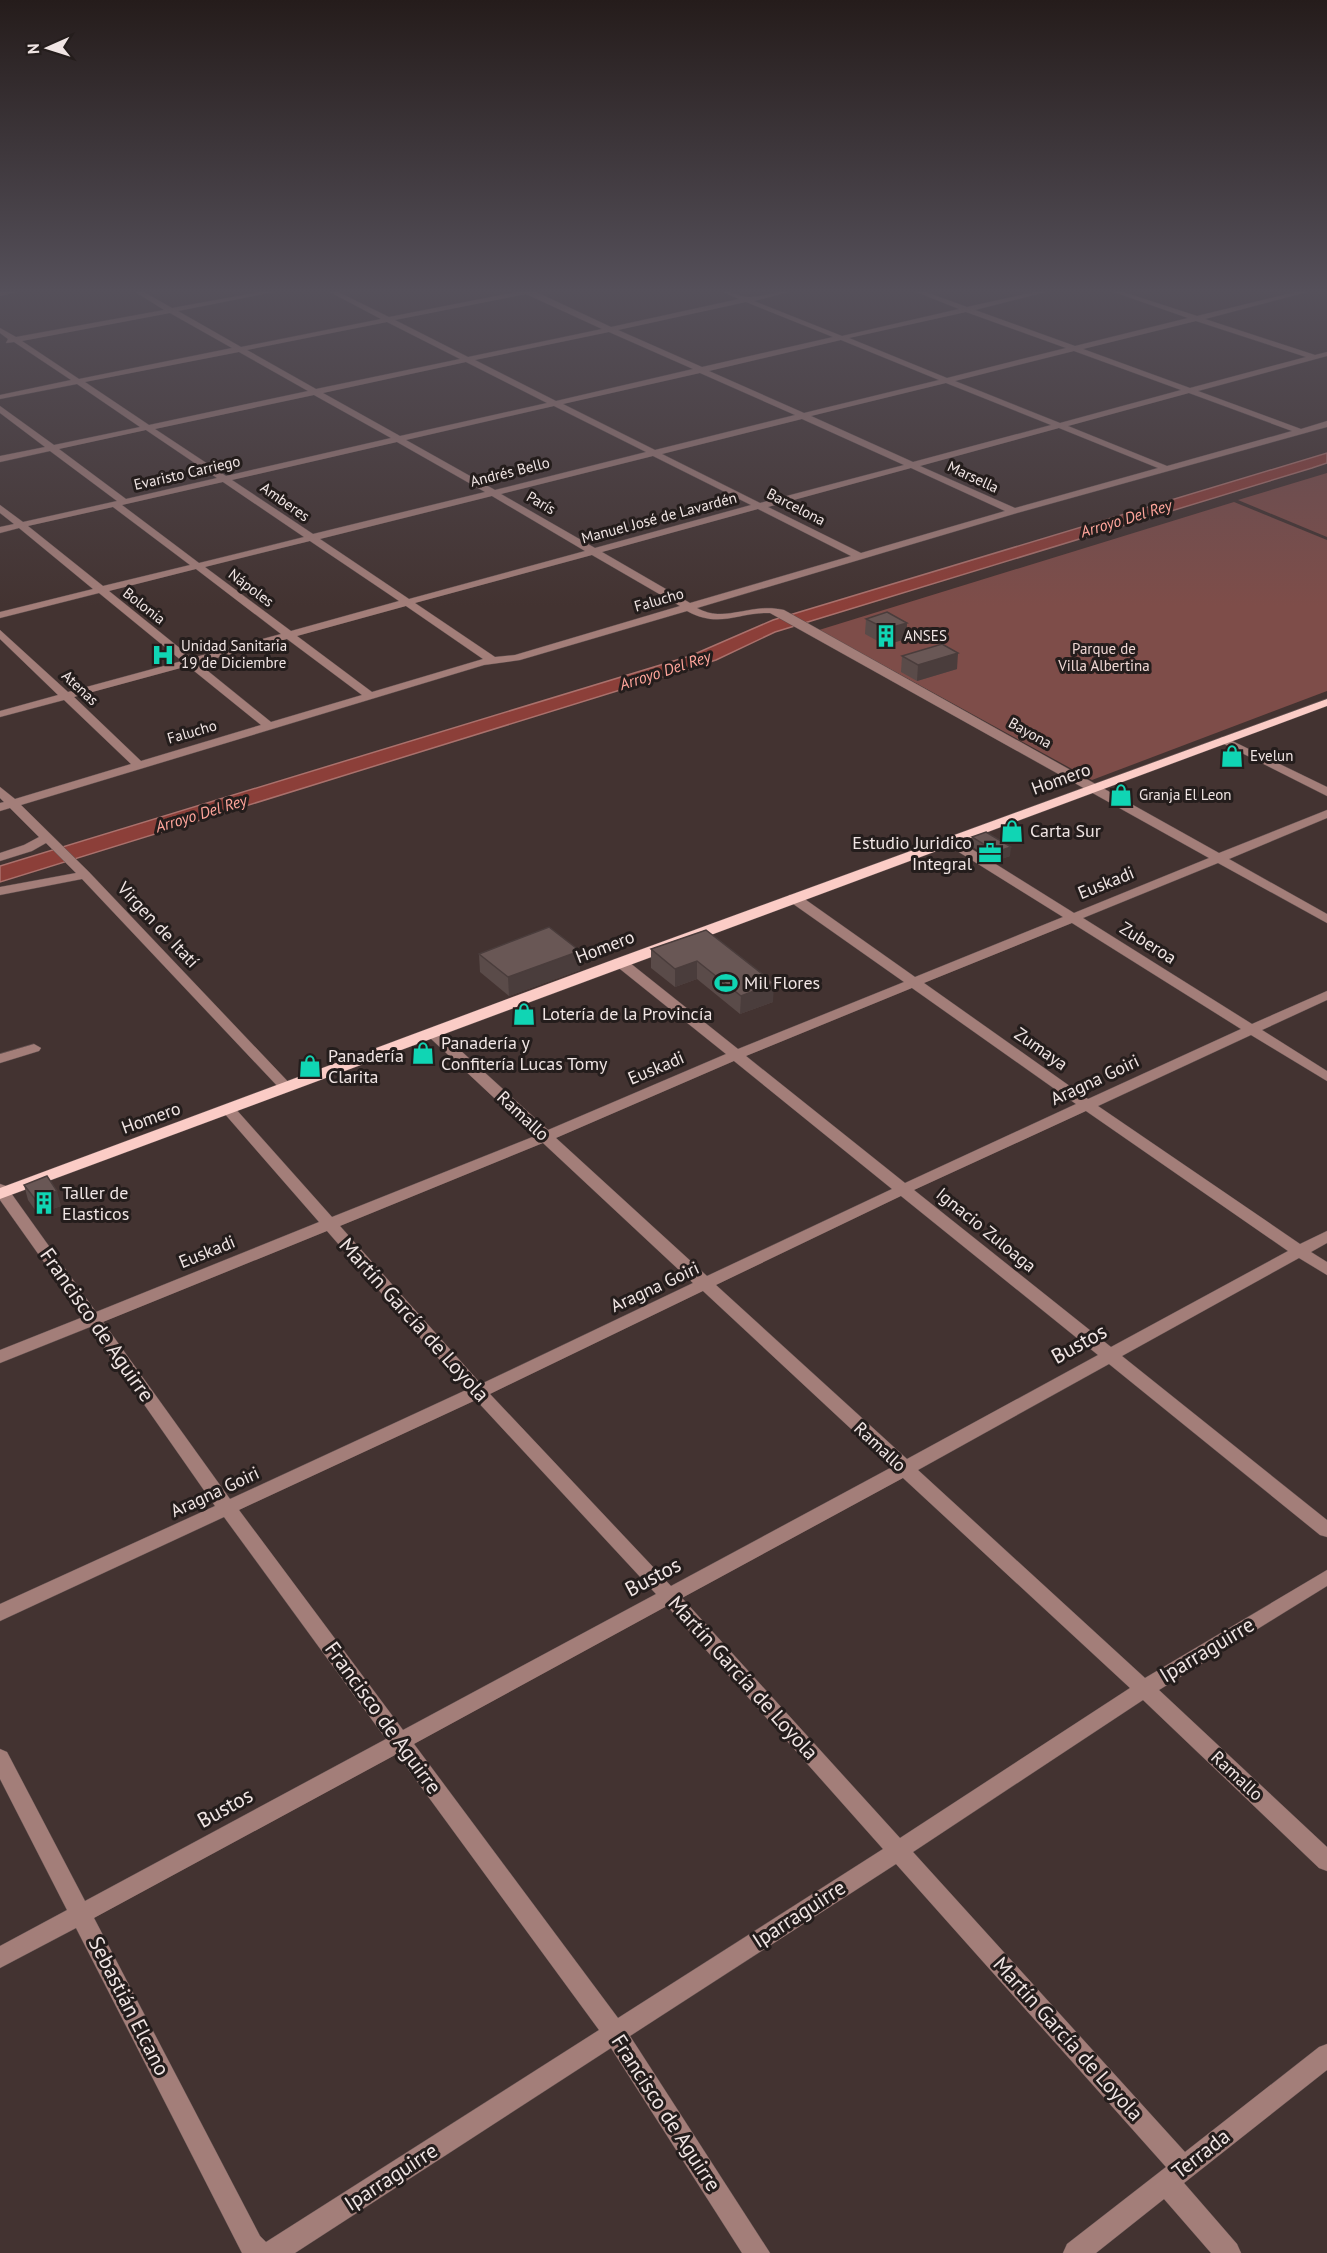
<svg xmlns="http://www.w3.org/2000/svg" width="1327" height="2253" font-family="'PT Sans',sans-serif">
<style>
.green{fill:#7e4d49}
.water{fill:#8c3f39;stroke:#aa716c;stroke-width:1.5}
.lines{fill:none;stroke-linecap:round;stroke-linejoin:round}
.minor-casing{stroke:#5f4f4e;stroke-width:1}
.major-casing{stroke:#5f4f4e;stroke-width:1}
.minor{fill:#a37e79;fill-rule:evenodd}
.major{fill:#fbccc6;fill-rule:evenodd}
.wall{fill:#5a4b49}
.shaded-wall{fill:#4a3d3c}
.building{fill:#695755;stroke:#4a3d3c;stroke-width:1.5}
.labels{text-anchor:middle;stroke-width:6;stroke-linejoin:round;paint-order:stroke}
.far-street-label{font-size:15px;fill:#f0e5e4;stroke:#241d1c}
.far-poi-label{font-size:15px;fill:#f0e5e4;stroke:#241d1c;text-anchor:start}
.far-park-label{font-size:15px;fill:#efd7d4;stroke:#241d1c}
.far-water-label{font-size:16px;font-style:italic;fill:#ffa59b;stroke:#241d1c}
.street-label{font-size:18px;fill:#f0e5e4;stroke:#241d1c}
.poi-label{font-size:18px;fill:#f0e5e4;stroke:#241d1c;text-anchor:start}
.near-street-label{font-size:21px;fill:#f0e5e4;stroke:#241d1c}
</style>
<rect width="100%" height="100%" fill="#433331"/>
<g class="green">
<polygon points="1327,473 1327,537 1238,500"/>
<polygon points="1234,502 1327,540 1327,691 1092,780 819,630"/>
</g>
<polygon class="water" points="1327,453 1327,463 1312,468 775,632 716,660 688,669 0,882 0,866 690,656 773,620"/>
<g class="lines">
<g class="minor-casing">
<g id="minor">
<polygon points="7,291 21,291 0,296 0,292"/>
<path d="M134,291h8l30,17 93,-17h13l-100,20 63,36 140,-28 -53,-28h8l53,26 133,-26h12l77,36 128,-28 -18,-8c10,0 18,6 28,6 14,0 28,-6 43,-6l-38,10 88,35 117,-27 -45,-18h9l44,16 72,-16h11l-75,19 100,36 113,-28 -77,-27h9l77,25 103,-25h11l-106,28 110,36 12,-3v4l-129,35 103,38 26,-8v6l-310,86 -320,95c28,16 53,-6 87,2l435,243 108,-43v8l-98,41 98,55v9l-109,-60 -135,55 169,106 75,-33v9l-65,30 65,41v10l-76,-46 -153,71 202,138 27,-13v12l-16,9 16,10v13l-28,-17 -177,98 205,164v17l-7,-2 -211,-171 -191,106 227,208 182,-108v16l-168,104 168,157v24l-8,-3 -176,-168 -230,152 272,300 134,-105 8,-3v26l-143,113 53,61 4,9h-30l-47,-54 -68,54h-33l4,-9 99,-77 -270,-303 -266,172 140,217h-28l-131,-205 -316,205h-53l-166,-325 -76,40v-22l67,-36 -67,-131v-30l7,3 78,149 301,-162 -162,-222 -224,104v-17l215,-98 -125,-179 -90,36v-13l83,-33 -83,-117v-16l6,2 90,126 223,-90 -95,-109 -2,-3 2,-3h10l98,110 203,-81 -107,-100 -2,-3 2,-3h10l110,100 178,-76 -111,-89 -2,-3 2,-3h10l113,90 166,-67 -115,-81 -1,-3 1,-3h10l116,82 148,-60 -117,-73 -2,-3 2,-3h8l120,75 135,-55 -439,-245c-33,-1 -50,16 -83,-2l-167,49 -36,5 -463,140 68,67 205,216 -7,4 -5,-1 -200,-212 -82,16v-8l76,-14 -30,-30 -14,8 -32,10v-8l24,-8 15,-8 -29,-29 -10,3v-8l4,-1 -4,-4v-11l15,12 116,-35 -67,-64 -64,17v-6l58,-16 -58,-56v-9l68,62 114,-31 -83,-68 -99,25v-6l93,-23 -74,-61 -19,5v-6l14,-3 -14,-11v-8l23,17 94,-21 -67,-50 -50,11v-6l45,-9 -45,-34v-7l54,39 86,-18 -63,-43 -77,15v-4l71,-15 -57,-38 -8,1 2,-4 -8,-6v-5l16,9 148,-27zM526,294l76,35 -134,28 -73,-37zM746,302l87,35 -131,30 -84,-37zM966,312l100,36 -119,30 -98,-40zM170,313l62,35 -153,31 -57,-38zM1196,321l110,36 -116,31 -107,-39zM387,322l73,37 -144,30 -69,-39zM609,332l84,37 -137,32 -81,-41zM841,340l98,40 -135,33 -95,-42zM1074,351l107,39 -121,33 -105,-42zM239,352l69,39 -159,34 -64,-43zM466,362l81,41 -147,33 -77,-43zM700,373l95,42 -140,35 -92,-46zM946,383l105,42 -138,37 -102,-46zM1189,393l103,38 -125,35 -99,-40zM314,395l77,43 -165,38 -71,-47zM554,406l92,46 -151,38 -89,-50zM802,419l102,46 -144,38 -98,-49zM1059,428l99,40 -143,40 -95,-42zM146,430l71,48 -91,21 -67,-50zM397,442l88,50 -172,42 -81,-54zM653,456l98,49 -156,43 -94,-54zM911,468l94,43 -144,42 -93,-46zM223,482l81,55 -105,26 -77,-58zM492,496l93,55 -176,48 -89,-60zM113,507l77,58 -87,21 -75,-60zM758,509l93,47 -161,47 -88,-51zM310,541l89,60 -108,30 -86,-64zM592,555l88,51 -165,49 -20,2 -80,-54zM196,569l85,65 -89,24 -83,-67zM406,606l77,53 -111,33 -75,-56zM287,639l75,56 -91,27 -73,-59zM188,666l73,59 -120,36 -67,-64zM1072,923l169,106 -153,70 -164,-116zM912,988l164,116 -171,79 -159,-127zM734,1061l158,128 -185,87 -151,-138zM1086,1111l202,140 -177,96 -197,-157zM543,1143l150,140 -212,101 -141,-158zM901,1196l197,159 -191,104 -191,-174zM327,1231l139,159 -236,109 -127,-177zM703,1291l189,176 -221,119 -181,-192zM476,1400l180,194 -253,136 -164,-220zM903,1478l227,210 -230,150 -218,-240zM667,1606l216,243 -265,169 -204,-274zM397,1754l202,276 -333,212 -6,-6 -166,-318z"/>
<polygon points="1224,737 1327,787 1327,796 1220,742 1220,738"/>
<polygon points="34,1044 41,1048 39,1051 0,1063 0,1054"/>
</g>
</g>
<g class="major-casing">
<polygon id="major" points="1327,699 1327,706 0,1199 0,1188 615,959"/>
</g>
<use href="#minor" class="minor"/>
<use href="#major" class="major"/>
</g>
<g class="wall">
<polygon points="866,619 907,623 906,639 885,645 865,634"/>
<polygon points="902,656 957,669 917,681 901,672"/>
<polygon points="972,837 1010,856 995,861 971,846"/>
<polygon points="706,930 773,1002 740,1014 697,979 675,987 651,968 651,949"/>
<polygon points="479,954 580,970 509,996 480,972"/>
<polygon points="24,1185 61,1206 38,1214 28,1200"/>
</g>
<g class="shaded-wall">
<polygon points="907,623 906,639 885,645 886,629"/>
<polygon points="958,653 957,669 917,681 918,665"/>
<polygon points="1011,847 1010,856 995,861 996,852"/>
<polygon points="580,951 580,970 509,996 508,977"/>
<polygon points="697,961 697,979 675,987 675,969"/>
<polygon points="774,983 773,1002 740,1014 741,996"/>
<polygon points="57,1191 61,1206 38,1214 35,1199"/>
</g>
<g class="building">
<polygon points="887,612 907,623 886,629 866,619"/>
<polygon points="942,644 958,653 918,665 902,656"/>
<polygon points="986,832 1011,847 996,852 972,837"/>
<polygon points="549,927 580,951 508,977 479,954"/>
<polygon points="706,930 774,983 741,996 697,961 675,969 651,949"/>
<polygon points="47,1176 57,1191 35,1199 24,1185"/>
</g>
<linearGradient id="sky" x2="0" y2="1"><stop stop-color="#251c1b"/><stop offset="0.48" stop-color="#55505a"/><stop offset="1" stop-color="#55505a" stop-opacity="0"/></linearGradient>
<rect width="1327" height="606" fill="url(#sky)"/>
<defs>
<g id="building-bare" transform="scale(1.8)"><path d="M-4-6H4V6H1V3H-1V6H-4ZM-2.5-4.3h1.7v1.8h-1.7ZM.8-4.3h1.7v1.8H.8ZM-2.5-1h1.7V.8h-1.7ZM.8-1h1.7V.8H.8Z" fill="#10d5b4" stroke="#241d1c" stroke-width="2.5" paint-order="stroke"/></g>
<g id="hospital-bare" transform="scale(1.8)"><path d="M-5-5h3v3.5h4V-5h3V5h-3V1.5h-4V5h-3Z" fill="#10d5b4" stroke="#241d1c" stroke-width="2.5" paint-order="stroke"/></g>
<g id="shop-bare" transform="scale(1.8)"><path d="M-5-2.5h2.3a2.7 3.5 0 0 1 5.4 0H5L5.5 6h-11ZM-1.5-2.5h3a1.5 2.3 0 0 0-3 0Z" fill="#10d5b4" stroke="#241d1c" stroke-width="2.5" paint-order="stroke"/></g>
<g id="office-bare" transform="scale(1.8)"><path d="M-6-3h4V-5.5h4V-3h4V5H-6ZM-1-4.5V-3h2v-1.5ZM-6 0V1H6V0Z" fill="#10d5b4" stroke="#241d1c" stroke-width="2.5" paint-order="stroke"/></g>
<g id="stadium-bare" transform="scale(1.8)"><path d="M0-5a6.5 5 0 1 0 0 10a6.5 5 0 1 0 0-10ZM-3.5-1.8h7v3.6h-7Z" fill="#10d5b4" stroke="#241d1c" stroke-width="2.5" paint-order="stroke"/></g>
</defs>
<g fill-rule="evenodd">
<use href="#building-bare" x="886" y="636"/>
<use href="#hospital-bare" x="163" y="655"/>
<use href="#shop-bare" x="1232" y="756"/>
<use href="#shop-bare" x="1121" y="795"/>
<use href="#shop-bare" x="1012" y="831"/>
<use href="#office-bare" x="990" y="853"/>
<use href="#stadium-bare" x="726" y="983"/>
<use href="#shop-bare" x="524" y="1014"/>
<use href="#shop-bare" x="423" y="1053"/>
<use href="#shop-bare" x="310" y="1066"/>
<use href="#building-bare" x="44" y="1203"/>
</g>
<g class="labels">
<g class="far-street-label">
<text transform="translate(510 472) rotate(-14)" y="5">Andrés Bello</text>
<text transform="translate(187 473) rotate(-13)" y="5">Evaristo Carriego</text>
<text transform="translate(973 477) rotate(25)" y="5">Marsella</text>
<text transform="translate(285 502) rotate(35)" y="5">Amberes</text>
<text transform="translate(541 503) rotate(30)" y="5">París</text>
<text transform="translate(796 507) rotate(27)" y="5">Barcelona</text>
<text transform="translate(659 518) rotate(-15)" y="5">Manuel José de Lavardén</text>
<text transform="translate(251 588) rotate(37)" y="5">Nápoles</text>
<text transform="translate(659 600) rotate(-16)" y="5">Falucho</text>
<text transform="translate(144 606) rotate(38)" y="5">Bolonia</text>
<text transform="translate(80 688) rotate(43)" y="5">Atenas</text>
<text transform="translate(192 732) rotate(-16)" y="5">Falucho</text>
<text transform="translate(1030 733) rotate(29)" y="5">Bayona</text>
</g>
<g class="far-poi-label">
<text x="904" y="641">ANSES</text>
<text x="181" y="651">Unidad Sanitaria<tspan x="181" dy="17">19 de Diciembre</tspan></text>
<text x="1250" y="761">Evelun</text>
<text x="1139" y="800">Granja El Leon</text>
</g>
<g class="far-park-label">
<text x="1104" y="654">Parque de<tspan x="1104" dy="17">Villa Albertina</tspan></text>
</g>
<g class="far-water-label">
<text transform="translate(1126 518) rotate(-17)" y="6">Arroyo Del Rey</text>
<text transform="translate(665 670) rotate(-18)" y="6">Arroyo Del Rey</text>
<text transform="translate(201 813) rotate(-17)" y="6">Arroyo Del Rey</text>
</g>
<g class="street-label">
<text transform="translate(1061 779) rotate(-20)" y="6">Homero</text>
<text transform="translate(1106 883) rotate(-22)" y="6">Euskadi</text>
<text transform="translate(158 925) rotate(47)" y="6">Virgen de Itatí</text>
<text transform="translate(1148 943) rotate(32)" y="6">Zuberoa</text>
<text transform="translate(605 947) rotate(-21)" y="6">Homero</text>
<text transform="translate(1041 1049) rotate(35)" y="6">Zumaya</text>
<text transform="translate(656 1068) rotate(-23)" y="6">Euskadi</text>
<text transform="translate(1095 1080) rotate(-25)" y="6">Aragna Goiri</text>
<text transform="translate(523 1116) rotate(43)" y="6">Ramallo</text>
<text transform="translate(151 1118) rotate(-20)" y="6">Homero</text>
<text transform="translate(986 1230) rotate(39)" y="6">Ignacio Zuloaga</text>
<text transform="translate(207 1252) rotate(-22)" y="6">Euskadi</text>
<text transform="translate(655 1287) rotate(-25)" y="6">Aragna Goiri</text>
<text transform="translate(880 1447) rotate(43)" y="6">Ramallo</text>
<text transform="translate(215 1492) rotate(-25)" y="6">Aragna Goiri</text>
<text transform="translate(1237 1776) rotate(43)" y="6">Ramallo</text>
</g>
<g class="poi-label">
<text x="1030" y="837">Carta Sur</text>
<text x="972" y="849" text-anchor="end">Estudio Juridico<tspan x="972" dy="21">Integral</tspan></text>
<text x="744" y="989">Mil Flores</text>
<text x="542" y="1020">Lotería de la Provincía</text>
<text x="441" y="1049">Panadería y<tspan x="441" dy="21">Confitería Lucas Tomy</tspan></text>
<text x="328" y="1062">Panadería<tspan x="328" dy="21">Clarita</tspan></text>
<text x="62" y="1199">Taller de<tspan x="62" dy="21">Elasticos</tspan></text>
</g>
<g class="near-street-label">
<text transform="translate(414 1320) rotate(48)" y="7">Martín García de Loyola</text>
<text transform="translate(97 1325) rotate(55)" y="7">Francisco de Aguirre</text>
<text transform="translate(1079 1344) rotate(-29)" y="7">Bustos</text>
<text transform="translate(653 1577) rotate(-28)" y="7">Bustos</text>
<text transform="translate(1207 1650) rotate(-31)" y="7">Iparraguirre</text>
<text transform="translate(743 1678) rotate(48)" y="7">Martín García de Loyola</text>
<text transform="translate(383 1718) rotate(54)" y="7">Francisco de Aguirre</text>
<text transform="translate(225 1808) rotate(-29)" y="7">Bustos</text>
<text transform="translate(799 1914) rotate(-33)" y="7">Iparraguirre</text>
<text transform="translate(129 2006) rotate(63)" y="7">Sebastián Elcano</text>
<text transform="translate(1068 2039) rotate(48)" y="7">Martín García de Loyola</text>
<text transform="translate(666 2113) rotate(57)" y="7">Francisco de Aguirre</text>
<text transform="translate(1201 2154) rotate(-38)" y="7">Terrada</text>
<text transform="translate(391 2177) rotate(-33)" y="7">Iparraguirre</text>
</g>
</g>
<g transform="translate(48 48) rotate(267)" stroke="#241d1c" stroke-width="4.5" paint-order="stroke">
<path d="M0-4.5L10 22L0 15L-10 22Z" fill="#f0e5e4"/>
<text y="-9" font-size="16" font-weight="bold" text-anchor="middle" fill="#f0e5e4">N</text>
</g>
</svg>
